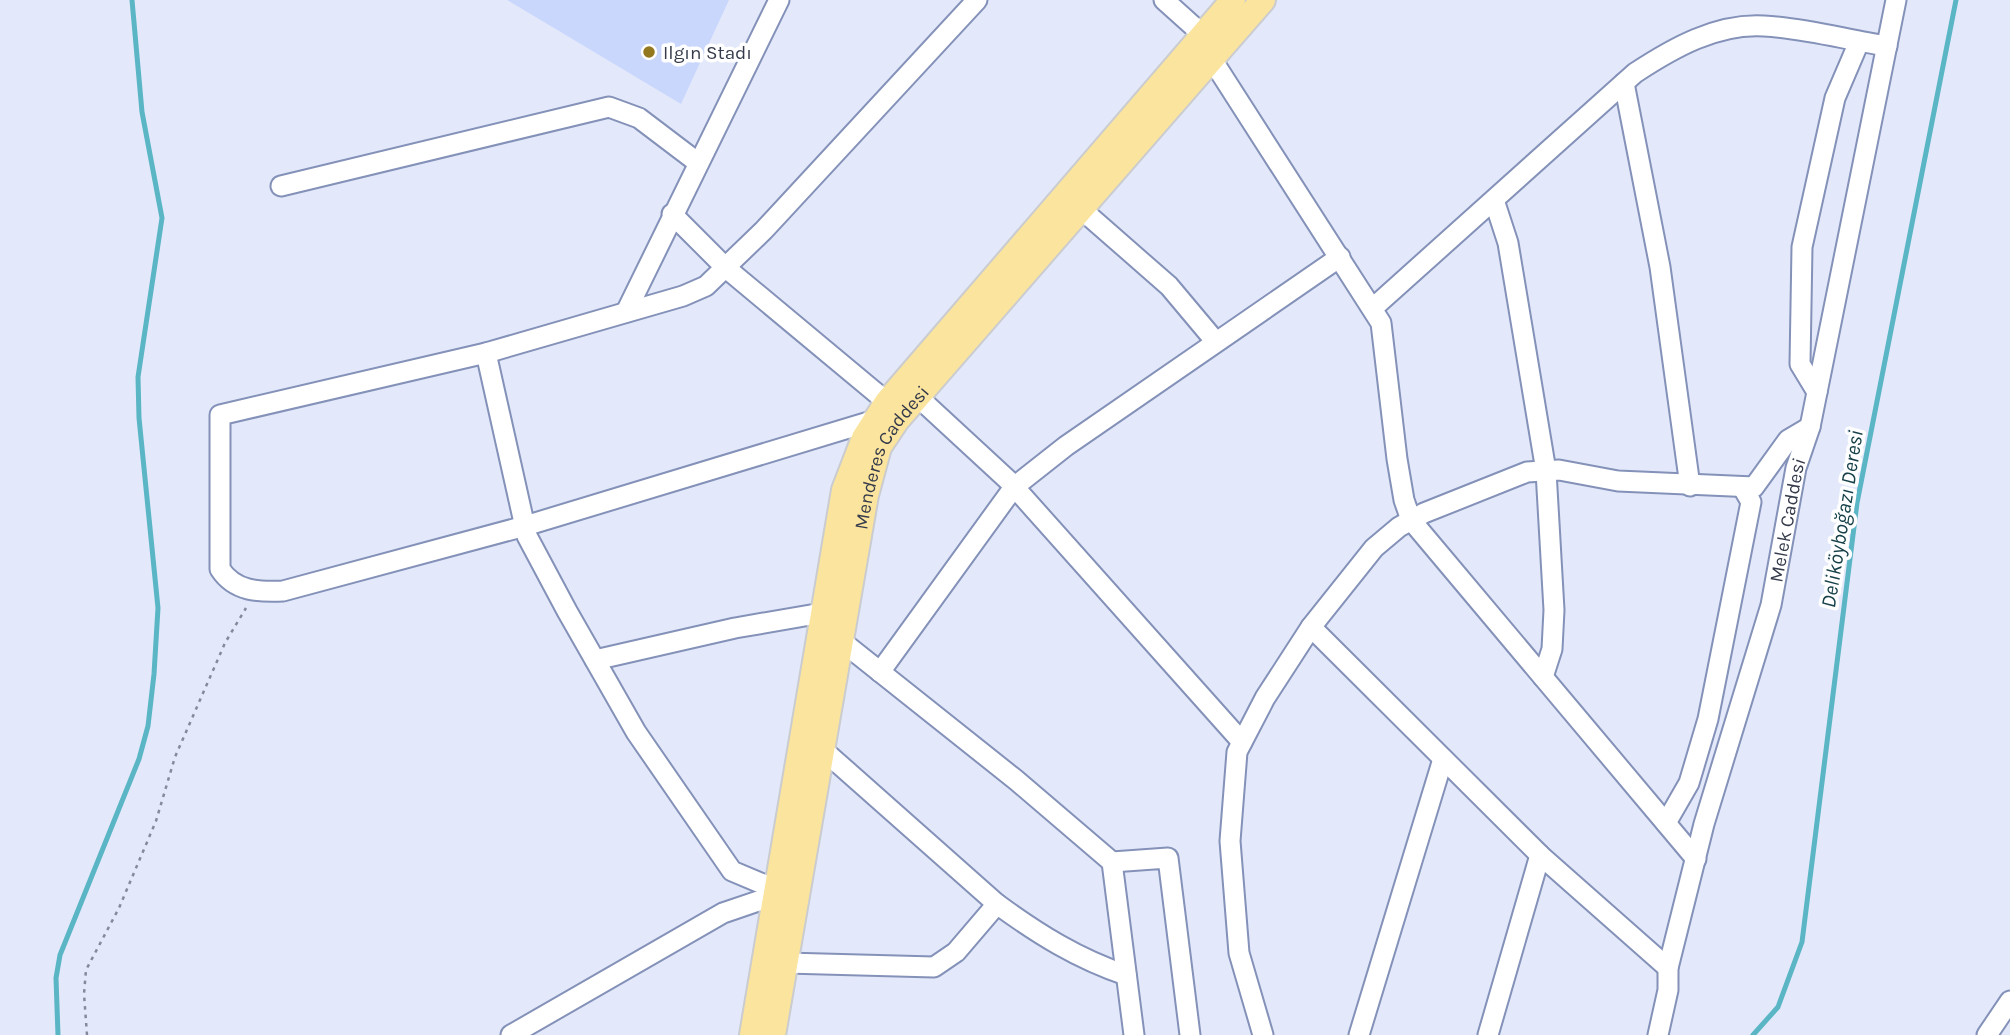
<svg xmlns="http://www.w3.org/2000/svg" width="2010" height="1035" font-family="Karla,sans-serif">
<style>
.green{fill:#cad7fd}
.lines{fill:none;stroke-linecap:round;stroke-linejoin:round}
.stream{stroke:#5ab5c5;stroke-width:5}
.minor-casing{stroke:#8491b8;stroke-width:23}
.major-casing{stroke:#caccd0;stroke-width:28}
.path{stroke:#848a9b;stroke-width:2.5;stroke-dasharray:3.5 5;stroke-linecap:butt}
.minor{stroke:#fff;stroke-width:19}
.major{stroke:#fbe49d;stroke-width:24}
.poi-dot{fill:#93781f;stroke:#fff;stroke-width:2.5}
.labels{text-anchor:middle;stroke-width:7;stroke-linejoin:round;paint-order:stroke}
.poi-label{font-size:19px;fill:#353b4b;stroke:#fff;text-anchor:start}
.street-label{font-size:19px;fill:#353b4b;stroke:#fff}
.water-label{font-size:21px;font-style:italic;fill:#174149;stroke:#fff}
</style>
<rect width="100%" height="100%" fill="#e3e9fa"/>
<polygon class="green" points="507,0 729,0 681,104"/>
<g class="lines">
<g class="stream">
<polyline points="58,1035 56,978 60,955 139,759 148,726 154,674 158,608 139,418 138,377 162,218 142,112 132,0"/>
<polyline points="1753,1035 1778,1007 1802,942 1857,503 1956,0"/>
</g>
<g class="minor-casing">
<g id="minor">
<polyline points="1164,0 1203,35 1211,58 1381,323 1397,459 1404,500 1411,520 1696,859"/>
<polyline points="1624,83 1660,267 1690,486"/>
<polyline points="281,186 609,107 639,118 697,162"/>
<polyline points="1494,200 1508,243 1546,471 1554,610 1552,649 1543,677"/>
<polyline points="1081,209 1169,286 1216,342"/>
<polyline points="672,214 726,268 887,402"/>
<path d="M1373,308l262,-235c38,-25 82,-50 129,-47 41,2 83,14 123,20"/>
<polyline points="626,312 779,0"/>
<polyline points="486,353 527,536 567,611 636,732 732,871 777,890"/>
<polyline points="1817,392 1800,364 1802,247 1835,98 1859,42"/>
<polyline points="918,397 1009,481 1242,742"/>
<path d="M875,420l-350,106 -242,65c-24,1 -48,1 -63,-22v-154l266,-62 197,-57 23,-10 58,-56 213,-230"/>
<polyline points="1311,627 1540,855 1668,968"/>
<polyline points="840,640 1016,780 1112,862 1134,1035"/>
<polyline points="595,660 735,628 822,613"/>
<polyline points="880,672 1014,487 1066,446 1340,257"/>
<polyline points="822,749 997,904"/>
<polyline points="1666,823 1689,783 1708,719 1751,502 1743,488"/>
<polyline points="1112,862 1168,858 1190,1035"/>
<path d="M786,963l148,4 22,-15 41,-48c41,30 81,55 129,71"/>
<polyline points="511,1035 723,913 776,895"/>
<polyline points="1263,1035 1239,953 1230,841 1237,752 1265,698 1311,627 1374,548 1399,527 1424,513 1527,472 1559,470 1618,481 1754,487 1788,440 1810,427"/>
<polyline points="1359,1035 1443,759"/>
<polyline points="1488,1035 1540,855"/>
<path id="s1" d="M1658,1035l10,-45v-22l36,-144 67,-219 25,-137 14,-41 86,-427"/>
<polyline points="1987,1035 2010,1001"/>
</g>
</g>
<g class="major-casing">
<g id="major">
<polyline points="752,1035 844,490 864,438 887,402 1233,0"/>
<path id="s2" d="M773,1035l93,-540 13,-48 18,-27 366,-420"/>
</g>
</g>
<polyline class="path" points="87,1035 84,994 86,970 119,908 156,821 175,757 225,643 246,608"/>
<use href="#minor" class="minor"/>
<use href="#major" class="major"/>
</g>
<circle class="poi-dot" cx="649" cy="52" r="7"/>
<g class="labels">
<g class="poi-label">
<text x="663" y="59">Ilgın Stadı</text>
</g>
<g class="street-label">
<text dy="7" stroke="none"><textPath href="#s2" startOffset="593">Menderes Caddesi</textPath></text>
<text dy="7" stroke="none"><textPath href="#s1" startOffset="532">Melek Caddesi</textPath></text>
</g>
<g class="water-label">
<text transform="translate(1842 519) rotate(-81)" y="7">Deliköyboğazı Deresi</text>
</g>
</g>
</svg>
